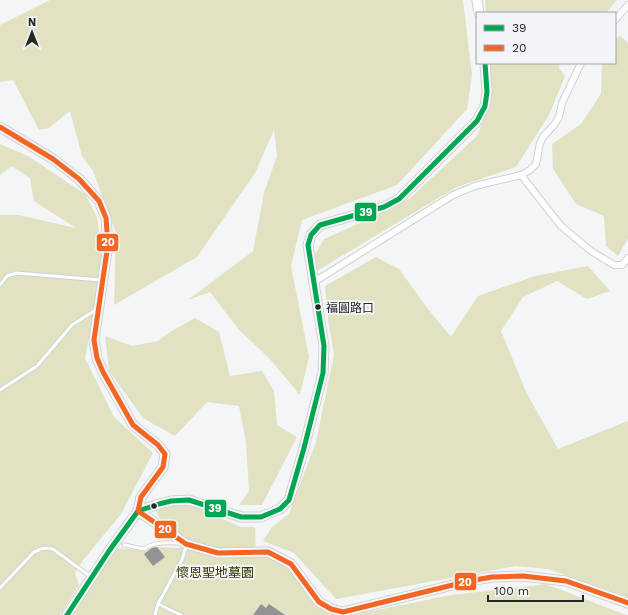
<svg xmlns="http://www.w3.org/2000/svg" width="628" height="615" font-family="'Work Sans','Noto Sans TC',sans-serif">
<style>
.green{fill:#e0e2c2}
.building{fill:#939394}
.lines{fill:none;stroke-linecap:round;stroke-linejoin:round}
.lane-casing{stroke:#d0d1d2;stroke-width:5}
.street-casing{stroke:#d0d1d2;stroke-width:8}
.secondary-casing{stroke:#d0d1d2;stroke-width:11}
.lane{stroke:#fdfefe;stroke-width:3}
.street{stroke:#fdfefe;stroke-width:6}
.secondary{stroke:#fdfefe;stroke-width:9}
.bus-1-casing{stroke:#f3f4f7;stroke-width:8}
.bus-2-casing{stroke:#f3f4f7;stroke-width:8}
.bus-1{stroke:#00a651;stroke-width:5}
.bus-2{stroke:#f26522;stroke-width:5}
.bus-dot{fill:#262627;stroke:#f3f4f7;stroke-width:1.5}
.labels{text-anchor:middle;stroke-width:4;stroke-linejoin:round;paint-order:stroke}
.bus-label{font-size:12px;fill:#262627;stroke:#f3f4f7;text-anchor:start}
.park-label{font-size:13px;fill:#373800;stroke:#f3f4f7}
.line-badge{stroke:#f3f4f7;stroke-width:1.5}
.badge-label{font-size:11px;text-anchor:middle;font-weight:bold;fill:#fff}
</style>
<rect width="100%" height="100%" fill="#f4f5f6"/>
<g class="green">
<polygon points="50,0 463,0 472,75 467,109 397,185 302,220 291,266 309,357 300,395 269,358 239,330 210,292 188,300 253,251 264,193 277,156 274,130 255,173 197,257 114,305 116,233 93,171 82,156 70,111 49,128 39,130 13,80 0,82 0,25"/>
<polygon points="485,0 617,0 606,13 486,13"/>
<polygon points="620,36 628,43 628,239 618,256 606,246 604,216 576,204 553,169 552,144 581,124 601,94 602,63 615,63 615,39"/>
<polygon points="490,63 560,63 559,68 565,76 549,115 516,167 457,187 315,272 314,256 324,239 380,214 409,199 477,136 485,117 491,77"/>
<polygon points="0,144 28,156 85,194 97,217 103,265 85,358 114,417 153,453 121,514 83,560 75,573 79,585 60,615 0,615 0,215 19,215 76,228 34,201 30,178 12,166 0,175"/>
<polygon points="376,257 399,269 428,309 451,337 478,296 535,276 588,266 610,291 587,299 557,281 523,297 501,331 526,392 558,449 628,421 628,597 548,569 516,566 336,599 294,553 263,541 272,527 289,514 316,442 334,355 328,319 325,286"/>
<polygon points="195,318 219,332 230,376 262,371 274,391 277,425 297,437 262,505 239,505 249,491 246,442 239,406 207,402 175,436 143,418 109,371 105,336 132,346 158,341 170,332"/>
<polygon points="176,503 189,504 241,527 255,527 256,557 272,558 285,564 291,570 319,607 330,615 70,615 117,548 147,551 151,547 180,548 184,538 160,519 155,509"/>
<polygon points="546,584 626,615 353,615 451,595"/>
</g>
<g class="building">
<polygon points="157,547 165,557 153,566 144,554 152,548"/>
<polygon points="261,604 266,608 269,604 285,615 253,615"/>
</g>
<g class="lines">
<g class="lane-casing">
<g id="lane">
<polyline points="0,285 7,276 16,273 101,280"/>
<polyline points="0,390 37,366 72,325 97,309"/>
<path d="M124,545l20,4c12,-8 23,-6 37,-6"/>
<polyline points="0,588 34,552 44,548 53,549 91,577"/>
<polyline points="158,604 181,615"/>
<polyline points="155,615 158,604 182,560 186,546"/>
</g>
</g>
<g class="street-casing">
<g id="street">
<polyline points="615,20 628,5"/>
<polyline points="521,175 561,226 591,251 614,265 622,265 628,258"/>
<polyline points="314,282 453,195 475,186 521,175 530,170 536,164 540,143 543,137 554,125 559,117 562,103 581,63"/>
</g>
</g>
<g class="secondary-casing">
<g id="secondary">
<polyline points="477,0 479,13"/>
<polyline points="0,127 53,159 79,179 99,201 106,218 108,244 94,340 97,358 103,372 133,425 158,445 165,454 163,467 141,497 138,511 186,544 218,553 268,552 291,564 319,602 331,609 343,612 469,581 492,577 523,576 566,581 628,603"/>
<polyline points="67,615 109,551 138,511 159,504 171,501 189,500 241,517 261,517 280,509 289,500 304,448 323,373 324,346 308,245 311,235 320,225 384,207 399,199 477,121 485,106 487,92 485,63"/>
</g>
</g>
<use href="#lane" class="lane"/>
<use href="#street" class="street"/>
<use href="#secondary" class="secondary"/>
<g class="bus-1-casing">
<polyline id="bus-1" points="67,615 109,551 138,511 159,504 171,501 189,500 241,517 261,517 280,509 289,500 304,448 323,373 324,346 308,245 311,235 320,225 384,207 399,199 477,121 485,106 487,92 485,63"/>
</g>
<g class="bus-2-casing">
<polyline id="bus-2" points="0,127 53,159 79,179 99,201 106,218 108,244 94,340 97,358 103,372 133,425 158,445 165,454 163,467 141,497 138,511 186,544 218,553 268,552 291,564 319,602 331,609 343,612 469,581 492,577 523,576 566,581 628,603"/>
</g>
<use href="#bus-1" class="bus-1"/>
<use href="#bus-2" class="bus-2"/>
</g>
<g class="bus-dot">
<circle cx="318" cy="307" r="3.5"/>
<circle cx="154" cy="506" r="3.5"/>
</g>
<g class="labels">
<g class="bus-label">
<text x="326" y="312">福圓路口</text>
</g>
<g class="park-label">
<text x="215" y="577">懷恩聖地墓園</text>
</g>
</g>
<g class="line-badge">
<rect x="354" y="202" width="23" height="20" rx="4" fill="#00a651"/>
<rect x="96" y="233" width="23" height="19" rx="4" fill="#f26522"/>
<rect x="204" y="499" width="23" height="19" rx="4" fill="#00a651"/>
<rect x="154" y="520" width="23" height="19" rx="4" fill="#f26522"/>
<rect x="454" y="572" width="23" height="19" rx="4" fill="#f26522"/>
</g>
<g class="badge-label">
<text x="366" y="216">39</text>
<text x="108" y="246">20</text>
<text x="215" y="512">39</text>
<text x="165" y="533">20</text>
<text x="465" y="586">20</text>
</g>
<rect x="476" y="12" width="140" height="52" fill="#f3f4f7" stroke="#a1a2a4"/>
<rect x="484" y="25" width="20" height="6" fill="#00a651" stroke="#a1a2a4"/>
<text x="512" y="32" font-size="12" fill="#262627">39</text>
<rect x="484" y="45" width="20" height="6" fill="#f26522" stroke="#a1a2a4"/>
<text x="512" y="52" font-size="12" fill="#262627">20</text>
<g transform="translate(32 32)" stroke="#f3f4f7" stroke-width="3" paint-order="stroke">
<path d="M0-3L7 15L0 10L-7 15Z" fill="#262627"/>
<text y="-6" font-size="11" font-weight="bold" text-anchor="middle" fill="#262627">N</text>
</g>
<path d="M488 595v6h95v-6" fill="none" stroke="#262627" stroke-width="2"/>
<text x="494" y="595" font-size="12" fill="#262627" stroke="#f3f4f7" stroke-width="3" paint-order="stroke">100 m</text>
</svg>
